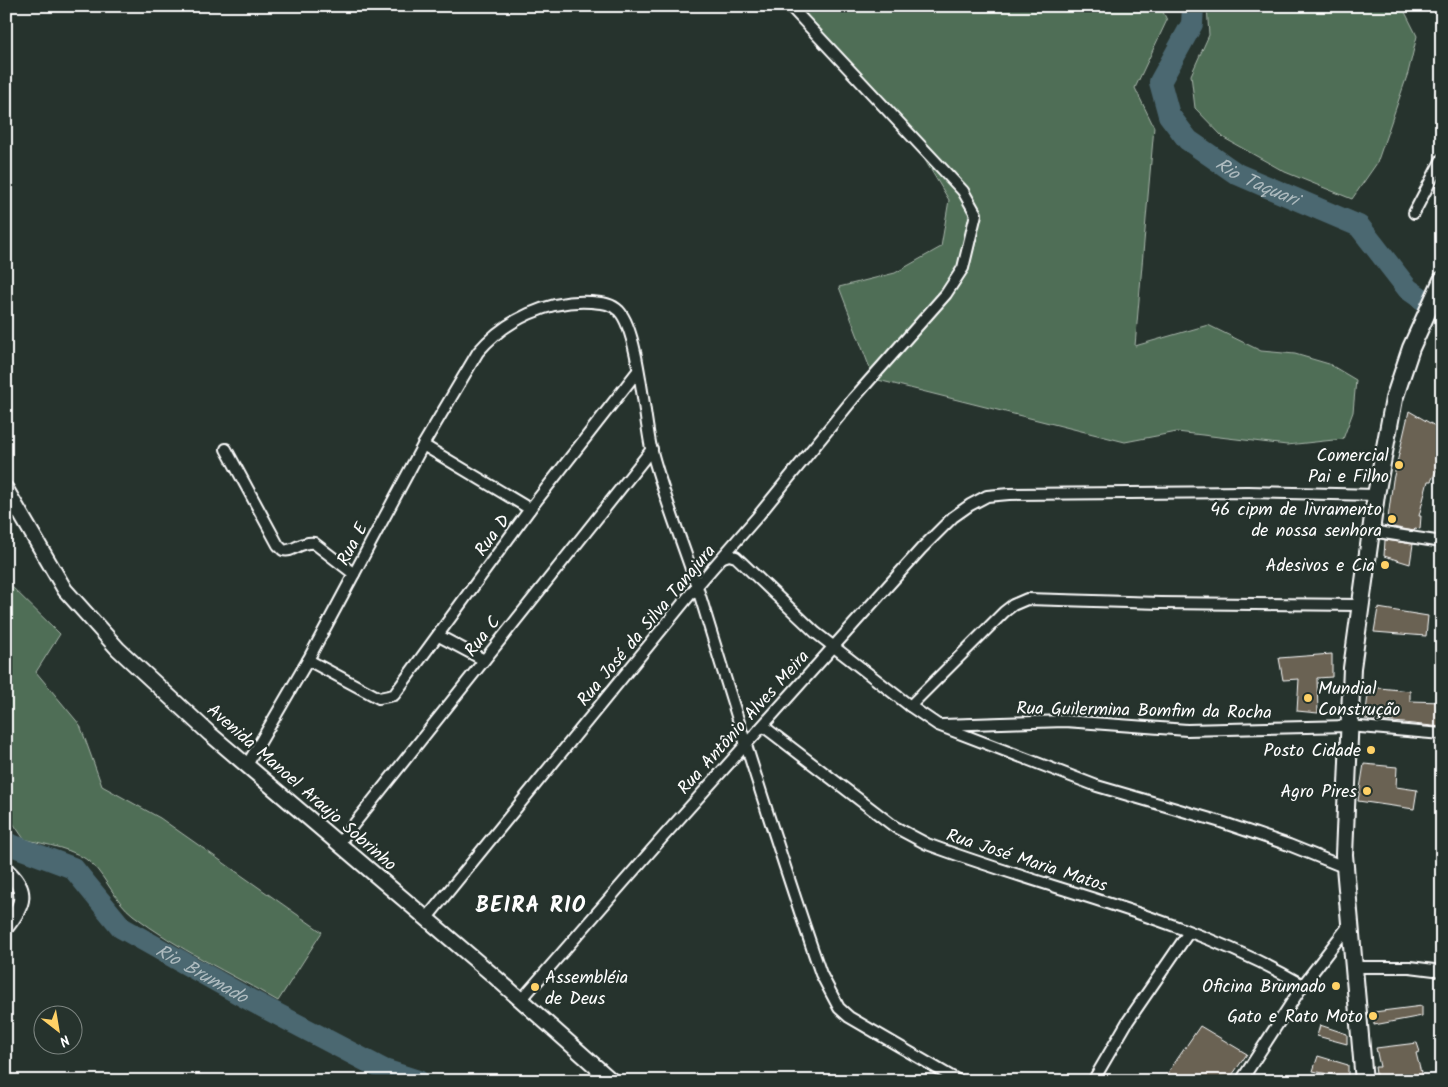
<svg xmlns="http://www.w3.org/2000/svg" width="1448" height="1087" font-family="Kalam,sans-serif">
<style>
.green{fill:#506e57;stroke:#a8b6ab}
.lines{fill:none;stroke-linecap:round;stroke-linejoin:round}
.river{stroke:#4b6771;stroke-width:22}
.building{fill:#6a6253;stroke:#fff}
.street-casing{stroke:#fff;stroke-width:14}
.secondary-casing{stroke:#fff;stroke-width:18}
.primary-casing{stroke:#fff;stroke-width:20}
.street{stroke:#26332d;stroke-width:10}
.secondary{stroke:#26332d;stroke-width:14}
.primary{stroke:#26332d;stroke-width:16}
.poi-dot{fill:#ffd166;stroke:#26332d;stroke-width:2}
.labels{text-anchor:middle;stroke-width:4.5;stroke-linejoin:round;paint-order:stroke}
.poi-label{font-size:18px;fill:#fff;stroke:#26332d;text-anchor:end}
.street-label{font-size:18px;fill:#fff;stroke:#26332d}
.water-label{font-size:19px;font-style:italic;fill:#aebbbf;stroke:#26332d}
.district-label{font-size:22px;font-weight:bold;letter-spacing:1px;fill:#fff;stroke:#26332d}
</style>
<rect width="100%" height="100%" fill="#26332d"/>
<filter id="ink" filterUnits="userSpaceOnUse"><feTurbulence type="fractalNoise" baseFrequency=".02" numOctaves="2"/><feDisplacementMap in="SourceGraphic" scale="10" xChannelSelector="R" yChannelSelector="G"/><feConvolveMatrix kernelMatrix="1 2 1 2 8 2 1 2 1" color-interpolation-filters="sRGB"/></filter>
<g filter="url(#ink)">
<g class="green">
<polygon points="795,6 1160,6 1167,20 1135,88 1154,127 1135,346 1208,325 1261,351 1295,354 1329,364 1356,380 1353,412 1343,439 1287,445 1177,432 1125,442 874,379 839,287 895,273 941,247 949,200 896,112"/>
<polygon points="1207,6 1402,6 1417,36 1408,73 1377,163 1352,199 1285,172 1224,138 1195,108 1191,75 1209,35"/>
<path d="M6,581l54,53 -24,38 44,53 22,61 58,32 162,114 -44,69c-48,-28 -101,-52 -145,-86 -18,-14 -26,-36 -41,-51 -17,-16 -46,-19 -68,-25l-18,-26z"/>
</g>
<g class="lines">
<g class="river">
<path id="s1" d="M1193,6l-1,18 -32,58 9,33 19,25 49,34 122,52 49,63 34,24"/>
<path id="s2" d="M6,843l67,25 49,60 130,73 132,69 34,11"/>
</g>
</g>
<g class="building">
<polygon points="1409,411 1442,430 1442,460 1431,481 1428,481 1419,516 1421,516 1420,529 1415,528 1414,531 1387,526 1393,480"/>
<polygon points="1385,540 1413,544 1410,564 1384,556"/>
<polygon points="1378,608 1428,616 1426,636 1374,632"/>
<polygon points="1332,654 1332,677 1317,678 1318,713 1297,711 1299,679 1283,680 1279,658"/>
<polygon points="1369,687 1410,691 1410,701 1442,702 1442,727 1365,719"/>
<polygon points="1364,764 1397,767 1396,787 1417,790 1414,809 1358,801"/>
<polygon points="1422,1006 1422,1016 1374,1025 1374,1012"/>
<polygon points="1320,1025 1347,1034 1347,1044 1317,1036"/>
<polygon points="1200,1026 1247,1054 1228,1081 1178,1081 1167,1074"/>
<polygon points="1417,1043 1420,1052 1416,1053 1422,1077 1377,1081 1375,1067 1380,1067 1376,1048"/>
<polygon points="1318,1056 1348,1065 1348,1078 1313,1071"/>
</g>
<g class="lines">
<g class="street-casing">
<g id="street">
<polyline points="1414,213 1442,159"/>
<polyline points="423,445 530,509"/>
<path d="M226,449l52,96 5,5c10,3 17,-9 31,-7l40,31"/>
<polyline points="1371,531 1442,542"/>
<polyline points="723,557 729,555 736,557 816,633 910,706 938,725 1097,786 1221,822 1289,845 1344,867"/>
<polyline points="439,636 484,660"/>
<polyline points="308,660 379,698 394,695 530,509 637,372"/>
<polyline points="910,706 1004,612 1013,605 1027,599 1160,603 1360,605"/>
<polyline points="942,725 1065,721 1187,730 1349,726 1442,734"/>
<path d="M763,726l132,101 32,17c125,47 260,73 376,141"/>
<path d="M247,765l61,-105 115,-215 55,-93c27,-32 71,-53 113,-50 11,1 20,1 28,9 19,20 25,105 32,137 13,51 34,100 50,151 38,125 77,251 120,375l18,34 10,9 110,64"/>
<polyline points="339,843 652,449"/>
<polyline points="426,919 697,586 758,516 853,399 946,294 963,268 976,214 963,191 790,6"/>
<polyline points="1354,967 1410,967 1442,971"/>
<polyline points="521,1000 663,837 921,549 953,517 970,505 987,496 1009,494 1248,492 1376,495"/>
<polyline points="1093,1081 1128,1021 1189,932"/>
<polyline points="1241,1081 1303,985 1349,925"/>
</g>
</g>
<g class="secondary-casing">
<g id="secondary">
<polyline points="6,489 65,590 118,649 210,734 494,976 612,1081"/>
<path d="M6,870c23,20 18,35 0,57"/>
</g>
</g>
<g class="primary-casing">
<polyline id="primary" points="1364,1081 1344,855 1352,668 1376,495 1394,399 1411,348 1442,280"/>
</g>
<use href="#street" class="street"/>
<use href="#secondary" class="secondary"/>
<use href="#primary" class="primary"/>
</g>
</g>
<g class="poi-dot">
<circle cx="1399" cy="465" r="5"/>
<circle cx="1392" cy="519" r="5"/>
<circle cx="1385" cy="565" r="5"/>
<circle cx="1308" cy="698" r="5"/>
<circle cx="1371" cy="750" r="5"/>
<circle cx="1367" cy="791" r="5"/>
<circle cx="1336" cy="986" r="5"/>
<circle cx="535" cy="987" r="5"/>
<circle cx="1373" cy="1016" r="5"/>
</g>
<g class="labels">
<g class="poi-label">
<text x="1389" y="461">Comercial<tspan x="1389" dy="21">Pai e Filho</tspan></text>
<text x="1382" y="515">46 cipm de livramento<tspan x="1382" dy="21">de nossa senhora</tspan></text>
<text x="1375" y="571">Adesivos e Cia</text>
<text x="1318" y="694" text-anchor="start">Mundial<tspan x="1318" dy="21">Construção</tspan></text>
<text x="1361" y="756">Posto Cidade</text>
<text x="1357" y="797">Agro Pires</text>
<text x="545" y="983" text-anchor="start">Assembléia<tspan x="545" dy="21">de Deus</tspan></text>
<text x="1326" y="992">Oficina Brumado</text>
<text x="1363" y="1022">Gato e Rato Moto</text>
</g>
<g class="street-label">
<text transform="translate(492 535) rotate(-54)" y="6">Rua D</text>
<text transform="translate(352 544) rotate(-62)" y="6">Rua E</text>
<text transform="translate(646 625) rotate(-50)" y="6">Rua José da Silva Tanajura</text>
<text transform="translate(482 636) rotate(-52)" y="6">Rua C</text>
<text transform="translate(1144 710) rotate(1)" y="6">Rua Guilermina Bomfim da Rocha</text>
<text transform="translate(743 722) rotate(-48)" y="6">Rua Antônio Alves Meira</text>
<text transform="translate(302 787) rotate(41)" y="6">Avenida Manoel Araujo Sobrinho</text>
<text transform="translate(1027 860) rotate(18)" y="6">Rua José Maria Matos</text>
</g>
<g class="water-label">
<text dy="7" stroke="none"><textPath href="#s1" startOffset="231">Rio Taquari</textPath></text>
<text dy="7" stroke="none"><textPath href="#s2" startOffset="241">Rio Brumado</textPath></text>
</g>
<g class="district-label">
<text x="531" y="912">BEIRA RIO</text>
</g>
</g>
<rect width="1448" height="1087" fill="none" stroke="#26332d" stroke-width="25"/>
<rect x="12" y="12" width="1423" height="1062" fill="none" stroke="#fff" stroke-width="2" filter="url(#ink)"/>
<g transform="translate(58 1030) rotate(149)"><circle r="24" fill="#26332d" stroke="#7d8581"/>
<path d="M0-4L9 19L0 12L-9 19Z" fill="#ffd166"/>
<text y="-8" font-size="14" font-weight="bold" text-anchor="middle" fill="#ffffff">N</text>
</g>
</svg>
